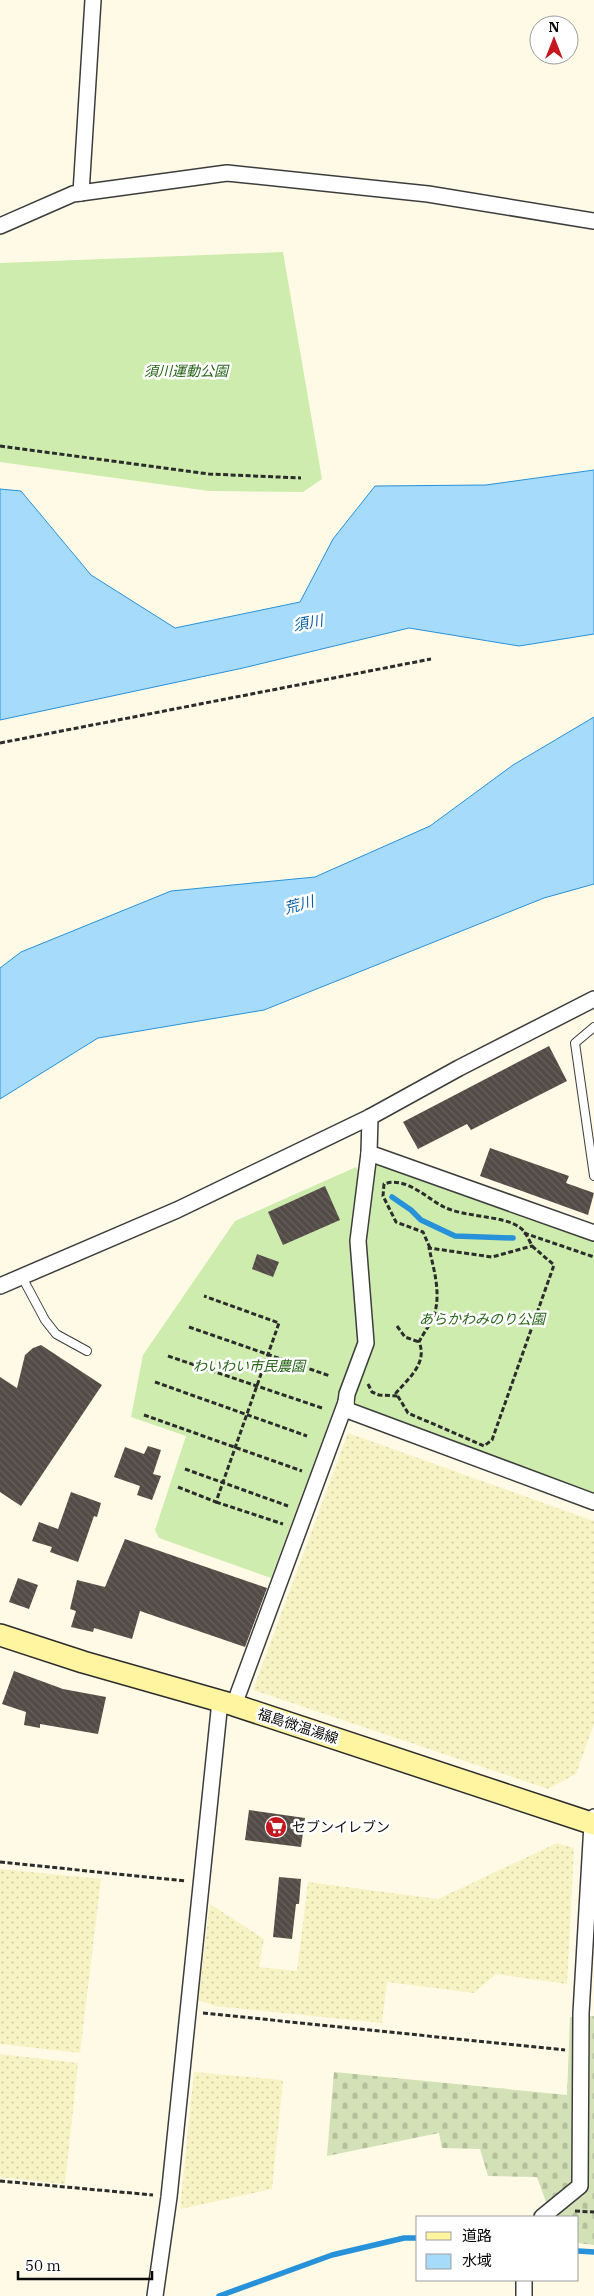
<svg xmlns="http://www.w3.org/2000/svg" width="594" height="2296" font-family="'IBM Plex Serif','Noto Sans JP',serif">
<style>
.farmland{fill:url(#farmland-dots)}
.grass{fill:#ceecad}
.cemetery{fill:url(#cemetery-stones)}
.water{fill:#a6dbfc;stroke:#2791d9}
.lines{fill:none;stroke-linecap:round;stroke-linejoin:round}
.stream{stroke:#2791d9;stroke-width:5.5}
.building{fill:url(#building-back-hatch)}
.lane-casing{stroke:#3d3d3d;stroke-width:10}
.street-casing{stroke:#3d3d3d;stroke-width:18}
.secondary-casing{stroke:#2c2c2c;stroke-width:24}
.path{stroke:#2c2c2c;stroke-width:3;stroke-dasharray:5 2.5;stroke-linecap:butt}
.lane{stroke:#fff;stroke-width:8}
.street{stroke:#fff;stroke-width:15}
.secondary{stroke:#fff5a1;stroke-width:21}
.labels{text-anchor:middle;stroke-width:5;stroke-linejoin:round;paint-order:stroke}
.park-label{font-size:14px;font-style:italic;fill:#266516;stroke:#fff}
.street-label{font-size:14px;fill:#0a0a0a;stroke:#fff}
.poi-label{font-size:14px;fill:#0a0a0a;stroke:#fff;text-anchor:start}
.water-label{font-size:15px;font-style:italic;fill:#0a60a4;stroke:#fff}
</style>
<defs>
<pattern id="farmland-dots" width="8" height="8" patternUnits="userSpaceOnUse" patternTransform="scale(1.25)"><rect width="8" height="8" fill="#f7f3c4"/><path d="M2 2h.1M6 6h.1" fill="none" stroke="#d2cfa7" stroke-width="1.8" stroke-linecap="round"/></pattern>
<pattern id="cemetery-stones" width="16" height="16" patternUnits="userSpaceOnUse" patternTransform="scale(1.25)"><rect width="16" height="16" fill="#d3e1b7"/><path d="M2 7V4a2 2 0 0 1 4 0v3zM10 15v-3a2 2 0 0 1 4 0v3z" fill="#b4c09c"/></pattern>
<pattern id="building-back-hatch" width="6" height="6" patternUnits="userSpaceOnUse" patternTransform="scale(1.25)"><rect width="6" height="6" fill="#534b45"/><path d="M-1 5l2 2M0 0l6 6M5-1l2 2" fill="none" stroke="#67605c"/></pattern>
</defs>
<rect width="100%" height="100%" fill="#fffae6"/>
<g class="farmland">
<polygon points="348,1433 594,1521 594,1724 576,1774 548,1789 253,1690"/>
<polygon points="557,1843 574,1848 567,1984 496,1974 474,1993 387,1982 382,2023 215,2006 198,2000 210,1904 264,1939 259,1967 297,1971 308,1882 438,1899"/>
<polygon points="0,1869 101,1879 80,2053 0,2044"/>
<polygon points="0,2054 78,2063 65,2184 0,2177"/>
<polygon points="194,2072 283,2080 272,2189 180,2209"/>
</g>
<g class="grass">
<polygon points="283,252 322,479 303,492 209,491 0,462 0,263"/>
<polygon points="372,1160 594,1239 594,1497 352,1407 350,1401 372,1339 363,1245"/>
<polygon points="356,1167 360,1173 359,1341 271,1578 159,1538 155,1530 186,1436 131,1417 143,1355 235,1221"/>
</g>
<polygon class="cemetery" points="594,2016 594,2245 578,2243 578,2217 542,2217 546,2202 537,2177 488,2176 480,2149 442,2148 439,2133 327,2156 334,2072 567,2095 570,2017"/>
<g class="water">
<polygon points="594,470 594,634 519,646 409,628 243,668 0,720 0,489 21,491 91,575 175,628 300,602 333,539 375,486 486,485"/>
<polygon points="594,717 594,884 544,898 264,1010 98,1038 0,1099 0,968 21,952 171,891 315,877 430,826 513,765"/>
</g>
<g class="lines">
<g class="stream">
<polyline points="392,1197 411,1210 421,1220 455,1236 513,1238"/>
<polyline points="578,2251 594,2252"/>
<polyline points="219,2296 332,2255 404,2238 418,2238"/>
</g>
</g>
<g class="building">
<polygon points="549,1046 567,1081 471,1130 467,1124 418,1149 403,1122"/>
<polygon points="490,1148 569,1176 566,1183 594,1193 588,1215 480,1176"/>
<polygon points="325,1186 340,1220 283,1245 268,1212"/>
<polygon points="257,1254 279,1262 273,1277 252,1269"/>
<polygon points="41,1345 102,1385 21,1506 0,1492 0,1377 17,1388 25,1355 33,1348"/>
<polygon points="148,1446 161,1450 153,1474 161,1476 152,1500 137,1495 140,1486 114,1477 125,1447 144,1454"/>
<polygon points="71,1492 101,1503 97,1517 94,1516 78,1562 50,1552 52,1547 32,1541 39,1522 58,1529"/>
<polygon points="125,1539 267,1588 245,1647 140,1611 132,1639 94,1628 93,1632 71,1627 76,1611 70,1609 77,1580 105,1587"/>
<polygon points="18,1578 38,1585 29,1609 9,1602"/>
<polygon points="14,1671 63,1689 106,1697 98,1734 40,1724 40,1728 24,1725 26,1712 2,1704"/>
<polygon points="249,1810 305,1818 301,1847 245,1840"/>
<polygon points="279,1877 301,1879 299,1904 296,1904 292,1939 273,1937"/>
</g>
<g class="lines">
<g class="lane-casing">
<g id="lane">
<polyline points="594,1027 575,1043 594,1176"/>
<polyline points="22,1277 45,1320 56,1334 87,1351"/>
</g>
</g>
<g class="street-casing">
<g id="street">
<polyline points="81,193 93,0"/>
<polyline points="0,226 73,194 227,173 428,194 594,221"/>
<polyline points="370,1117 369,1153 594,1233"/>
<polyline points="369,1153 358,1241 366,1343 347,1394 346,1402 347,1410 594,1502"/>
<polyline points="0,1286 177,1210 370,1117 459,1068 594,999"/>
<polyline points="234,1705 346,1402"/>
<polyline points="542,2217 580,2186 581,2013 592,1824 594,1817"/>
<polyline points="524,2280 524,2296"/>
<polyline points="155,2296 169,2197 220,1701"/>
</g>
</g>
<g class="secondary-casing">
<polyline id="secondary" points="0,1635 83,1662 234,1705 594,1824"/>
</g>
<g class="path">
<polyline points="0,446 209,474 301,478"/>
<polyline points="0,743 431,659"/>
<polyline points="524,1233 594,1257"/>
<path d="M532,1246l22,19 -62,175 -8,6 -76,-33 -12,-20c12,-14 32,-30 23,-51 4,-8 10,-16 14,-24 9,-22 1,-48 -4,-70l63,9z"/>
<path d="M430,1248l-7,-16 -27,-10 -13,-26 1,-12c22,-8 42,14 60,23 20,10 61,9 75,20 6,3 10,13 13,19"/>
<polyline points="397,1326 405,1337 419,1342"/>
<polyline points="189,1327 330,1376"/>
<polyline points="168,1356 322,1408"/>
<polyline points="155,1382 307,1436"/>
<polyline points="368,1384 372,1392 379,1395 398,1396"/>
<polyline points="144,1415 302,1471"/>
<polyline points="185,1469 288,1506"/>
<polyline points="178,1487 216,1502 279,1323 204,1296"/>
<polyline points="216,1502 283,1524"/>
<polyline points="0,1862 186,1881"/>
<polyline points="203,2013 565,2050"/>
<polyline points="0,2181 153,2195"/>
<polyline points="575,2211 594,2212"/>
</g>
<use href="#lane" class="lane"/>
<use href="#street" class="street"/>
<use href="#secondary" class="secondary"/>
</g>
<defs>
<g id="supermarket-disc" transform="scale(1.125)"><circle r="9.5" fill="#c4171f" stroke="#fff"/><path d="M-6-5.5h2.5l.6 2H6L4.5 2H-2.5L-4.4-4H-6ZM-1.5 3.2a1.3 1.3 0 1 0 .1 0ZM3 3.2a1.3 1.3 0 1 0 .1 0Z" fill="#fff"/></g>
</defs>
<g fill-rule="evenodd">
<use href="#supermarket-disc" x="276" y="1827"/>
</g>
<g class="labels">
<g class="park-label">
<text x="186" y="376">須川運動公園</text>
<text x="482" y="1324">あらかわみのり公園</text>
<text x="249" y="1371">わいわい市民農園</text>
</g>
<g class="street-label">
<text transform="translate(298 1726) rotate(18)" y="5">福島微温湯線</text>
</g>
<g class="poi-label">
<text x="292" y="1832">セブンイレブン</text>
</g>
<g class="water-label">
<text transform="translate(308 623) rotate(-11)" y="5">須川</text>
<text transform="translate(299 905) rotate(-15)" y="5">荒川</text>
</g>
</g>
<rect x="416" y="2216" width="162" height="65" fill="#ffffff" stroke="#9d9d9d"/>
<rect x="426" y="2232" width="25" height="8" fill="#fff5a1" stroke="#9d9d9d"/>
<text x="462" y="2241" font-size="15" fill="#0a0a0a">道路</text>
<rect x="426" y="2254" width="25" height="15" fill="#a6dbfc" stroke="#9d9d9d"/>
<text x="462" y="2266" font-size="15" fill="#0a0a0a">水域</text>
<g transform="translate(554 40)"><circle r="24" fill="#ffffff" stroke="#9d9d9d"/>
<path d="M0-4L9 19L0 12L-9 19Z" fill="#c4171f"/>
<text y="-8" font-size="14" font-weight="bold" text-anchor="middle" fill="#0a0a0a">N</text>
</g>
<path d="M18 2271v8h134v-8" fill="none" stroke="#0a0a0a" stroke-width="2.5"/>
<text x="25" y="2271" font-size="15" fill="#0a0a0a" stroke="#ffffff" stroke-width="4" paint-order="stroke">50 m</text>
</svg>
